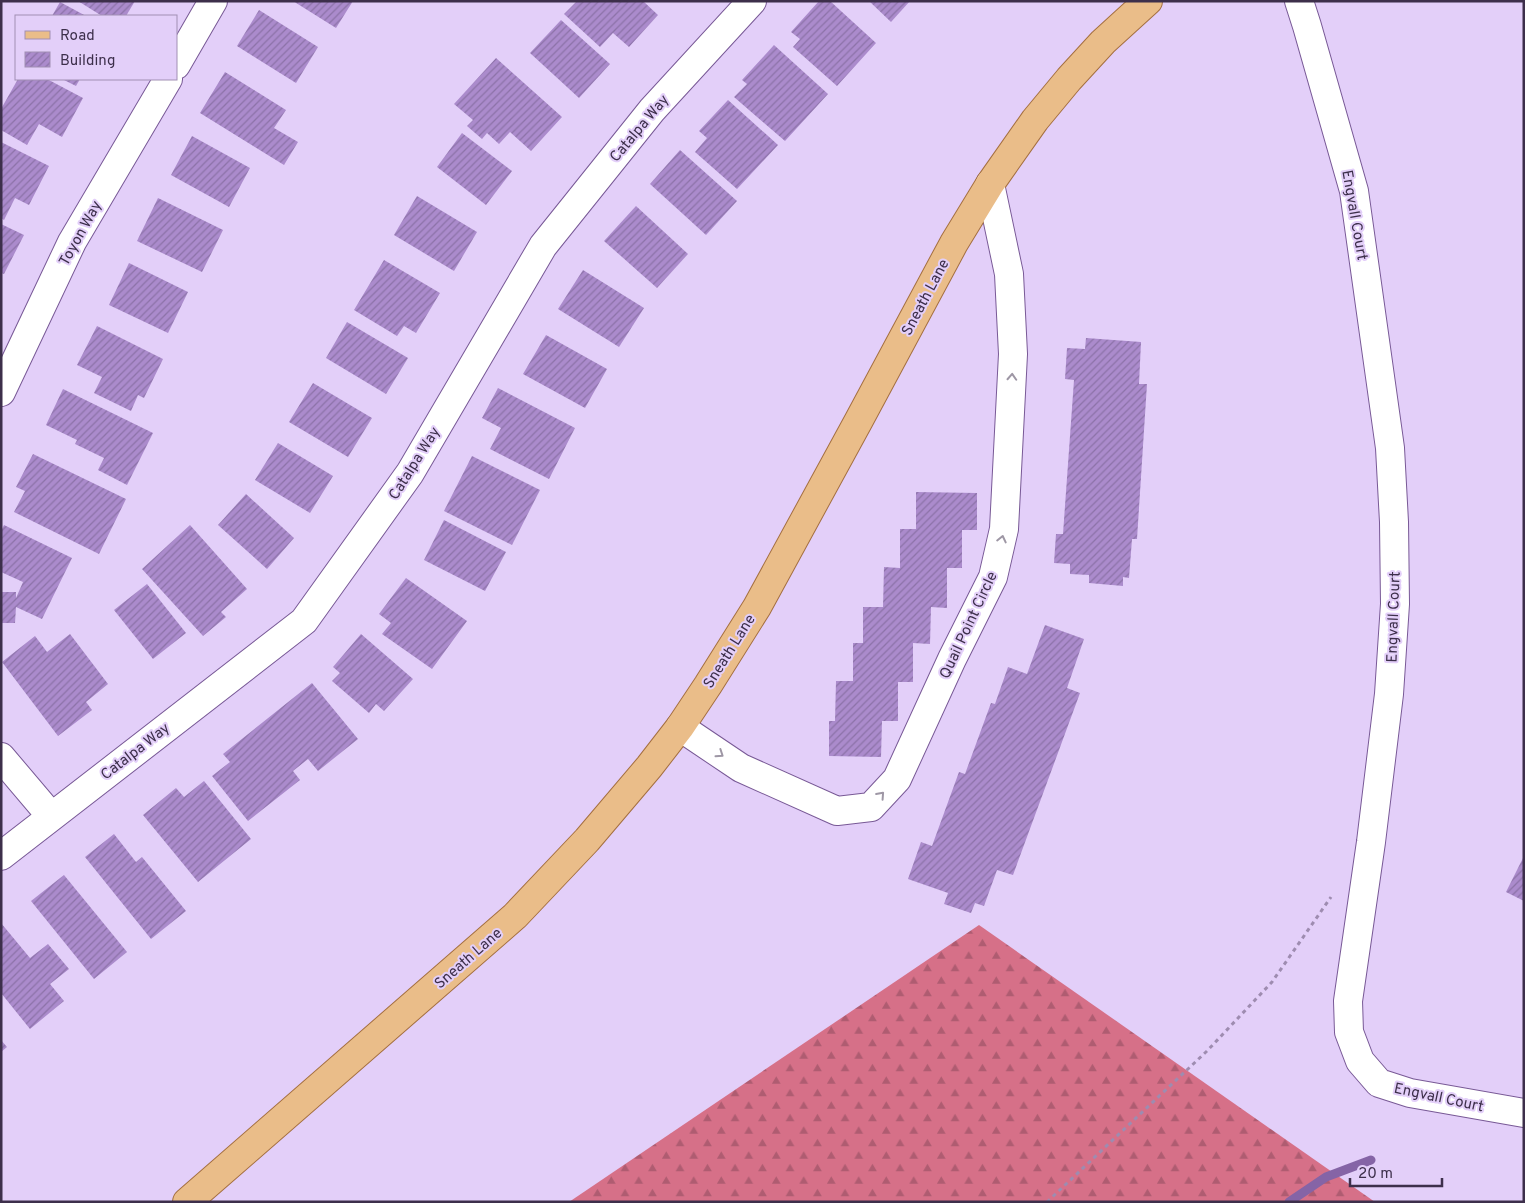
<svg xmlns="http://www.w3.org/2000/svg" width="1525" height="1203" font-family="Overpass,sans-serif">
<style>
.forest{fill:url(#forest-firs)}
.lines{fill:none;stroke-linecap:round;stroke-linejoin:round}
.stream{stroke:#8564a6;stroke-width:9}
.building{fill:url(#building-hatch)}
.minor-casing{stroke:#785996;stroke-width:30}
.major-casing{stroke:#a46f40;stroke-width:30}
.path{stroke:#9e8cb0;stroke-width:3;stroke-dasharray:4 4;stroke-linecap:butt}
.minor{stroke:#fff;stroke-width:28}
.major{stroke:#eabd89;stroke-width:28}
.oneway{stroke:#9e97a5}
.labels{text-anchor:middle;stroke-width:4;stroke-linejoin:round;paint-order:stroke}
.street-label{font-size:15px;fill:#3d2f4b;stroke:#e3cff9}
</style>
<defs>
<pattern id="forest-firs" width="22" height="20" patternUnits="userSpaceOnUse" patternTransform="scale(1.25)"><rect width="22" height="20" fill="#d67088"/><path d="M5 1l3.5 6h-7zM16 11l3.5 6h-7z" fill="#af5c71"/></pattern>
<pattern id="building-hatch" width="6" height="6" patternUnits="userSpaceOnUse" patternTransform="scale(1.25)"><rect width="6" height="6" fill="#ab8bcc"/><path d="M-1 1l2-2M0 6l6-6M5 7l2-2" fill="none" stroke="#8c72a8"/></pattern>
</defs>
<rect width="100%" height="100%" fill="#e3cff9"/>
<polygon class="forest" points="979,925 1375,1202 569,1202"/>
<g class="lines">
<polyline class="stream" points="1289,1202 1326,1177 1371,1160"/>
</g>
<g class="building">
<polygon points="78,1 135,1 126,16 102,16"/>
<polygon points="293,1 353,1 336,28"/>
<polygon points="577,1 643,1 658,15 629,47 613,33 600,47 564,14"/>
<polygon points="819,1 830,1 876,43 837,86 793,47 800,39 791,32"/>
<polygon points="869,1 910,1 891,22"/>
<polygon points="60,2 86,16 52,16"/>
<polygon points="259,10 318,47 296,83 237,46"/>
<polygon points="561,20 610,64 579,98 530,53"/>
<polygon points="774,45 828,94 785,141 734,97 747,84 742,80"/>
<polygon points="496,58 562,117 531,151 510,132 499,144 487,133 482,139 467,126 473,120 454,104"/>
<polygon points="225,72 286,110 274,128 298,142 284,165 200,113"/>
<polygon points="18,79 47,79 83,98 62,137 39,124 27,145 1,130 1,109"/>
<polygon points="62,79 80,79 76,86"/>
<polygon points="728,100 778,145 737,189 695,152 707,138 699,131"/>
<polygon points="462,133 512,171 486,205 437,167"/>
<polygon points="192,136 250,168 229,207 171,175"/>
<polygon points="1,142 49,166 29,205 15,198 4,220 1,218"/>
<polygon points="680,150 737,201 706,235 650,184"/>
<polygon points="417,196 477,232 454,271 394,235"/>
<polygon points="158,198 223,230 202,272 137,241"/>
<polygon points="636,206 688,254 657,288 604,241"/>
<polygon points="1,224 24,235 4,274 1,273"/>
<polygon points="384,260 440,293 416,333 404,326 397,336 354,310"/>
<polygon points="129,263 188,292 168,333 109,305"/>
<polygon points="583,270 644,308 619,347 558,309"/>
<polygon points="347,322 408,358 386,394 326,358"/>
<polygon points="97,326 163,359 144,398 138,395 131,411 94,393 102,377 77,365"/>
<polygon points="546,335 607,369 585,408 523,374"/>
<polygon points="1086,338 1141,342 1139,384 1147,384 1137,539 1132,539 1129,578 1123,577 1123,586 1089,583 1089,575 1070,574 1070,564 1054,563 1056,534 1063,534 1074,380 1065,379 1067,348 1085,349"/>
<polygon points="313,383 372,418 348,457 289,422"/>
<polygon points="498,388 575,428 549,479 490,449 501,428 482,418"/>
<polygon points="63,389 153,433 127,485 98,470 104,458 75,444 77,440 46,425"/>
<polygon points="278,443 333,476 310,513 255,480"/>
<polygon points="33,454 126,499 99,554 14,512 25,491 16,487"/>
<polygon points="472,456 540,490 512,545 444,511"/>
<polygon points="916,492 977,493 977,530 962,530 962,568 947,568 947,608 931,607 930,644 913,643 913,682 898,682 898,721 882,721 881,757 829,756 829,721 835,721 836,681 853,681 853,643 863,643 863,607 883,607 884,567 900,568 900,529 916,529"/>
<polygon points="246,494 294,538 267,569 218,525"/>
<polygon points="444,520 506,552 485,591 424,560"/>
<polygon points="4,525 72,558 42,619 16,607 15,623 1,623 1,592 16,592 16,598 23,582 1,572 1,531"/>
<polygon points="190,525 247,589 221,612 226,617 203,636 142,569"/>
<polygon points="406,578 467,621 432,669 382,634 391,623 379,614"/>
<polygon points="147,584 186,633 153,659 114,610"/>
<polygon points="1045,625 1084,639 1067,688 1080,693 1013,875 997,870 984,906 975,903 971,913 944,904 948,893 908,879 921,842 932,846 959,772 965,774 991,703 995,704 1008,667 1027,674"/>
<polygon points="70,634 108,684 86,702 92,710 58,736 2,662 35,636 47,652"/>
<polygon points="361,634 413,679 384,711 376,704 369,713 332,681 340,673 333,667"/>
<polygon points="312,683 358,739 318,771 308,759 293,771 300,780 248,821 212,776 230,762 223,754"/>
<polygon points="204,781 251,839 198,882 143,815 176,788 184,797"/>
<polygon points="114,834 136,862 142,857 186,911 151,939 85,857"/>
<polygon points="1524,856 1524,901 1506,892"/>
<polygon points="64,875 127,952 94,979 31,901"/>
<polygon points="1,923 30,958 48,944 69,969 50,984 64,1001 30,1029 1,993"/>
<polygon points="1,1040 7,1047 1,1052"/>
</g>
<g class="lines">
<g class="minor-casing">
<g id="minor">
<polyline points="1299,1 1307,26 1354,191 1390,448 1394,522 1395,604 1389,694 1371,842 1348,1001 1349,1032 1360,1061 1379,1083 1410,1093 1524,1113"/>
<polyline points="176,65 213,1"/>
<polyline points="1,392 72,242 168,79"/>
<polyline points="680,727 741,768 837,811 871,807 897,779 952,659 993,577 1004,529 1013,354 1009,274 990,184"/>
<polyline points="1,757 51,816"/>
<polyline points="1,856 304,621 410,473 543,246 652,110 752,1"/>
</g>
</g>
<g class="major-casing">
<polyline id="major" points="187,1202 515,916 587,840 649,767 680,727 708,685 757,607 859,420 954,243 990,184 1035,120 1069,79 1103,42 1148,1"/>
</g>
<polyline class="path" points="1047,1202 1207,1051 1272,982 1331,897"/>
<use href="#minor" class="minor"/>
<use href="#major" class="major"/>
</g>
<defs><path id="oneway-chevron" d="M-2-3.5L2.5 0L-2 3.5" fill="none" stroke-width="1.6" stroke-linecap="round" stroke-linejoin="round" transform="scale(1.25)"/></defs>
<g class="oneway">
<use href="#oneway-chevron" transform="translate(1012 377) rotate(-87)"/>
<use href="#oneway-chevron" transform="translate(1002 539) rotate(-77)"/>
<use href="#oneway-chevron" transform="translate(720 754) rotate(34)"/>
<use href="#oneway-chevron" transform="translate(881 795) rotate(-48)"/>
</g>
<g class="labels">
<g class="street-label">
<text transform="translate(639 128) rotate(-50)" y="5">Catalpa Way</text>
<text transform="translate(1355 215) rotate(80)" y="5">Engvall Court</text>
<text transform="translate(80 233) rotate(-61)" y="5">Toyon Way</text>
<text transform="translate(925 297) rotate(-62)" y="5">Sneath Lane</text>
<text transform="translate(414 463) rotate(-58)" y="5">Catalpa Way</text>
<text transform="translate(1393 617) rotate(-88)" y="5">Engvall Court</text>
<text transform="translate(968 625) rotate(-65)" y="5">Quail Point Circle</text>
<text transform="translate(729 651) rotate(-58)" y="5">Sneath Lane</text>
<text transform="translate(135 751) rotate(-38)" y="5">Catalpa Way</text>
<text transform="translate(468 958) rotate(-41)" y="5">Sneath Lane</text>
<text transform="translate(1439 1097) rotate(12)" y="5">Engvall Court</text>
</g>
</g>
<rect width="1525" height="1203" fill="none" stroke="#3d2f4b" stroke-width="5"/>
<rect x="15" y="15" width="162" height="65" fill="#e3cff9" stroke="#a18fb3"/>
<rect x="25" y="31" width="25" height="8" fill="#eabd89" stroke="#a18fb3"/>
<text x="60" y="40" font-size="15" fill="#3d2f4b">Road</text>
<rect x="25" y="52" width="25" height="15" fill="url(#building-hatch)" stroke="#a18fb3"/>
<text x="60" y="65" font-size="15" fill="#3d2f4b">Building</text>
<path d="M1350 1178v8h92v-8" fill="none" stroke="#3d2f4b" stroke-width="2.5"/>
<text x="1358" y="1178" font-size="15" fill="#3d2f4b" stroke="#e3cff9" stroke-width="4" paint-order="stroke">20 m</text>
</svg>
